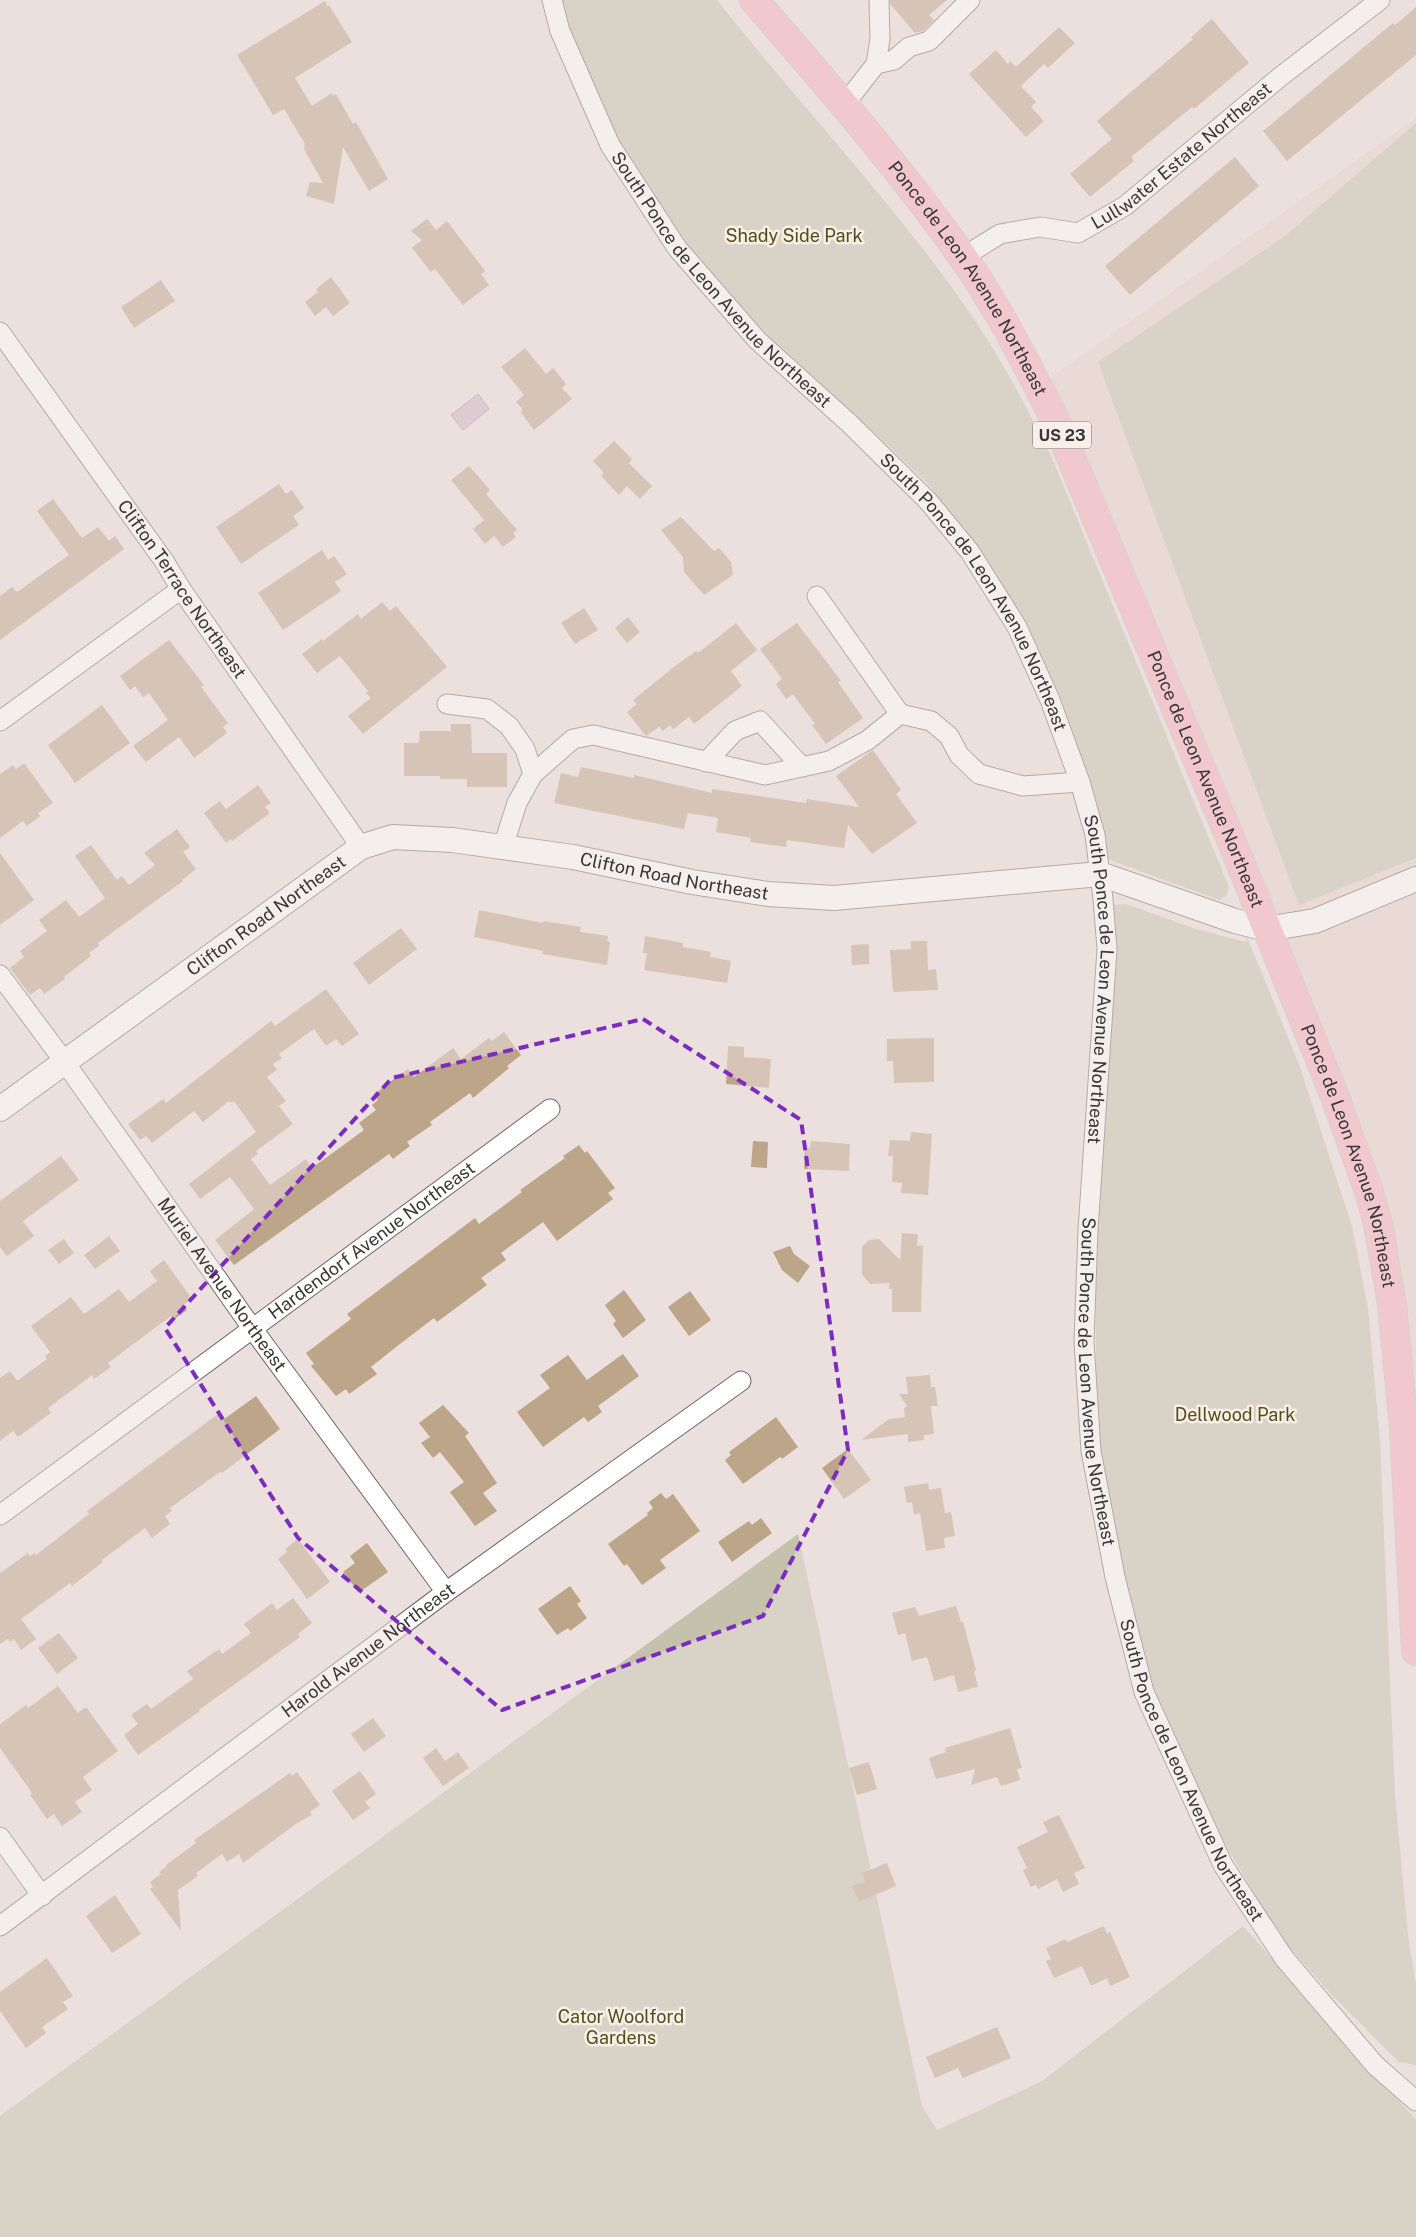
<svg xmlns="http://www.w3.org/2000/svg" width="1416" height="2237" font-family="'Public Sans',sans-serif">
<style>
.built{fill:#e6d3cd}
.green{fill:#c4c2ad}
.water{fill:#d0b1c8;stroke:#a38c9c}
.building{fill:#bca589}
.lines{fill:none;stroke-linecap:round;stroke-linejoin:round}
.minor-casing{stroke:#716865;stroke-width:21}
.tertiary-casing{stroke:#716865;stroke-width:26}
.trunk-casing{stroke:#c0bfbe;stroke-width:30}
.minor{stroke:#fff;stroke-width:19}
.tertiary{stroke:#fff;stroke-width:24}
.trunk{stroke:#f8acbc;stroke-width:28}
.marked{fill:none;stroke:#7b2cbf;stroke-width:4;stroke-dasharray:10 6;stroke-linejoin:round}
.labels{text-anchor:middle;stroke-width:5;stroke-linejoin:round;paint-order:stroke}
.shield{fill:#f8eeea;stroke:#736d6b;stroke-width:1}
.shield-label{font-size:16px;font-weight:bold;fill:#3a3635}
.street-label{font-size:18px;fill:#3a3635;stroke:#f8eeea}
.park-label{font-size:18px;fill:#544e14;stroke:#f8eeea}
</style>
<rect width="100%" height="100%" fill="#ebe0dd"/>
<polygon class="built" points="1416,118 1416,1501 1373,1207 1071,420 1049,379"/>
<g class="green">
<path d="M557,0h160c84,107 183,209 259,322 29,44 53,89 76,136l177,429 -3,9 -7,4 -107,-39 -7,-5 -8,-49 -36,-108 -41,-81 -37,-62 -56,-73 -49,-47 -115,-100 -39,-41 -43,-58 -67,-103z"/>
<polygon points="1416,123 1416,858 1299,905 1098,362 1285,236"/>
<polygon points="1126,904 1196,929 1246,942 1247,937 1299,1064 1352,1226 1368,1308 1380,1441 1395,1795 1408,1935 1416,1986 1416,2065 1399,2062 1329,1992 1281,1938 1217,1831 1164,1730 1118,1562 1093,1423 1096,1350 1095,1252 1112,905"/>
<polygon points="798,1534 922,2106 937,2130 1042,2081 1243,1926 1416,2120 1416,2237 0,2237 0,2116"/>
</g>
<polygon class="water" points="478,394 489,409 463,430 451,415"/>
<g class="building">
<polygon points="890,0 947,0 929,15 934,20 923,31 915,33 890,4"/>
<polygon points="325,1 327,6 329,5 352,42 295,78 312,106 332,93 333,96 336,94 353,124 356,122 388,179 369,191 343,147 334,204 306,196 310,182 323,183 304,149 305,144 284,109 273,115 237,55"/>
<polygon points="1416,7 1416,55 1287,161 1263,131 1393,23 1395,25"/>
<polygon points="1212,19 1249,63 1194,109 1192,107 1131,157 1134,161 1090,197 1070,174 1112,139 1097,121 1193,39 1191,37"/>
<polygon points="1059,27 1075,43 1048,68 1044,64 1021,86 1036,102 1031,107 1044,121 1026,137 969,74 996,50 1008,64 1010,61 1016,67"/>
<polygon points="1235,157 1259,186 1130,295 1105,266"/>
<polygon points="427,219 436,230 447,221 485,271 481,274 489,285 463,305 435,269 431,272 412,248 422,240 411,231"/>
<polygon points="331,277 350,303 333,316 326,307 315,316 305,302 318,292 316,289"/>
<polygon points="161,280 175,301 134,328 121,307"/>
<polygon points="525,348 546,374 553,368 566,384 562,388 572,399 534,430 521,413 522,408 516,402 524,395 501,367"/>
<polygon points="614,441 632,459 629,463 652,486 640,499 627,486 619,495 601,476 604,473 593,461"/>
<polygon points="469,466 490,490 486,494 517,530 513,533 516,537 503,547 494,536 485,544 473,529 484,520 451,480"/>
<polygon points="279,484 286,494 292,490 304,508 293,516 299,525 241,564 216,527"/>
<polygon points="53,499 82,538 98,527 109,541 115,536 124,549 0,640 0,596 12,587 17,592 69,555 37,511"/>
<polygon points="681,517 714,551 719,548 731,562 733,575 704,595 684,572 683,557 661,530"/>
<polygon points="322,550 328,560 334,556 347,574 335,582 341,591 283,630 258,593"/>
<polygon points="382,602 390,611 396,606 447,667 363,734 348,716 371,698 366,693 368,691 340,656 317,673 302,654 322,639 323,641 358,614 361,619"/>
<polygon points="584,608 598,630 575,644 561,623"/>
<polygon points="628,617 640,632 627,643 615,628"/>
<polygon points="736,623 757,650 731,671 742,686 694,724 689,717 673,729 670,725 663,731 659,727 646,736 627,712 637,704 633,700 675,666 696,651 698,653"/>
<polygon points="797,623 841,681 838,682 863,718 826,744 812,725 815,724 793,694 786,699 776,684 782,679 760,649"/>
<polygon points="169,640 204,685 201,687 228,723 223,727 227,733 194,758 179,737 146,762 133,746 168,720 149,693 143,697 135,686 130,690 120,676"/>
<polygon points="102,705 130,743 75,783 48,745"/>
<polygon points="451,724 471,724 472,753 507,753 507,787 467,787 467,779 440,779 440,776 404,776 404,743 419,743 420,731 451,731"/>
<polygon points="873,750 901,790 896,794 917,823 872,854 848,825 844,848 787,840 786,847 750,842 751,838 716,832 718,818 688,813 684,829 554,803 561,773 578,777 581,767 634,778 634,775 712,793 712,789 806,803 807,799 859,807 836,776"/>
<polygon points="24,763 53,803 38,813 40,816 27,826 23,821 0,838 0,774 13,765 16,769"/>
<polygon points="258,785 271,803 265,807 270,813 232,841 231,839 226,843 204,813 220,801 226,809"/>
<polygon points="177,829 190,847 183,852 196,869 182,880 183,881 98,943 99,946 89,953 91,956 64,977 65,979 44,994 40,988 30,995 10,968 24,957 20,951 47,931 39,920 66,900 79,917 105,898 75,856 91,845 117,880 122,876 129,885 155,865 144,853"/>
<polygon points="0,853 34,900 0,925"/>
<polygon points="479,910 543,923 544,921 581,927 580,932 608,936 607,941 610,942 607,965 542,954 543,951 474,937"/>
<polygon points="401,928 417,949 369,985 353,963"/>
<polygon points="645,936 683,943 683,947 711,952 710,957 731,961 727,983 644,970 647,953 643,953"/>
<polygon points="911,941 927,941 928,970 936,969 938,990 893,992 890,950 911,949"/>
<polygon points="869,944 869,964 852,965 851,945"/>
<polygon points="326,989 359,1034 342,1046 336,1039 326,1046 314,1029 279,1054 282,1058 273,1064 277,1070 267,1077 286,1101 279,1106 293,1124 256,1151 258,1154 251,1159 270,1185 306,1159 312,1168 364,1130 359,1123 376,1110 372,1105 378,1100 373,1094 408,1069 414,1077 453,1048 461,1059 489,1038 492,1041 504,1032 521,1055 507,1066 509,1068 473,1098 470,1093 430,1122 432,1125 407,1142 410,1146 393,1159 389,1154 234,1265 215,1240 254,1209 230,1177 200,1199 189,1184 256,1132 234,1101 231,1103 229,1101 203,1122 194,1111 152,1143 146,1136 140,1140 128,1124 163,1099 166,1103 271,1021 275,1026"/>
<polygon points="934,1038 934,1082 894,1083 893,1061 887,1061 887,1039"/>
<polygon points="728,1046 744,1047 744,1057 771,1059 769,1088 726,1084"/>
<polygon points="911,1132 932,1134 928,1195 901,1193 902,1183 892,1182 893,1156 888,1156 890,1140 910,1141"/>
<polygon points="753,1141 768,1142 767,1168 751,1167"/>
<polygon points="811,1141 850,1144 849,1171 804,1169 805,1148 810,1148"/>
<polygon points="579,1145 585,1153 587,1151 615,1188 608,1193 613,1199 557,1241 543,1222 501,1253 506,1260 481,1278 487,1285 437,1322 434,1318 396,1347 371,1367 377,1374 349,1394 346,1389 336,1396 311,1366 314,1364 306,1353 351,1319 347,1314 475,1218 479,1224 522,1192 520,1190 565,1158 563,1156"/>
<polygon points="61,1156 79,1180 23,1221 34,1236 7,1256 0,1247 0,1201"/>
<polygon points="902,1233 918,1234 917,1246 923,1245 921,1312 892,1312 892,1289 889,1289 889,1283 870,1284 862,1274 862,1247 869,1240 879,1239 900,1260"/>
<polygon points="109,1236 120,1251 95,1269 84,1255"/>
<polygon points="64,1239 74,1253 59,1264 48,1250"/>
<polygon points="790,1246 794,1254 810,1266 798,1283 782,1270 773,1252"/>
<polygon points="164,1260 192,1299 183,1305 187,1310 173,1320 171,1316 108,1363 111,1367 94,1379 92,1375 48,1408 51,1413 18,1437 13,1431 0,1441 0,1378 10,1371 17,1381 47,1359 45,1356 50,1352 31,1326 71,1297 84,1314 119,1289 129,1302 157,1281 150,1271"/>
<polygon points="624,1290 646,1320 623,1338 613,1324 616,1321 605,1305"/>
<polygon points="690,1291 711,1320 689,1336 668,1307"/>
<polygon points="623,1354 639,1376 598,1406 602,1412 588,1422 584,1417 543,1447 517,1412 550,1388 540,1375 568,1355 587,1380"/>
<polygon points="930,1375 931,1387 935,1387 938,1406 931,1406 934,1434 924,1435 924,1440 908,1442 908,1434 861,1440 889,1419 905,1417 904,1408 907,1406 899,1394 908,1394 906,1377"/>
<polygon points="256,1396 280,1429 222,1473 220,1472 170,1508 172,1511 165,1516 170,1524 152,1538 145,1528 102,1560 103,1562 72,1586 70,1583 21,1619 36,1639 21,1650 14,1639 10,1642 8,1639 0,1644 0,1573 28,1553 30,1556 35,1553 36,1555 89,1514 87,1511 218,1414 223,1420"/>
<polygon points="443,1405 469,1433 465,1436 497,1483 483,1493 497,1511 475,1526 450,1492 464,1482 440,1452 433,1458 421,1443 430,1437 419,1423"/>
<polygon points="776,1417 798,1447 782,1459 780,1457 743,1484 725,1460 731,1455 729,1452"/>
<polygon points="848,1449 871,1480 844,1499 822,1468"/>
<polygon points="928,1483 929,1490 941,1488 945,1513 951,1512 955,1536 944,1538 945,1548 926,1551 920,1513 914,1515 912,1502 907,1503 904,1487"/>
<polygon points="661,1493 666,1499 673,1494 700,1531 660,1560 666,1568 642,1585 627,1564 624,1566 608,1544 648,1515 647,1513 653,1508 649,1502"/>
<polygon points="761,1518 772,1533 732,1562 718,1542 749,1521 752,1525"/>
<polygon points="298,1539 330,1582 307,1599 278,1559 287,1552 285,1549"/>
<polygon points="367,1543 388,1572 358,1593 343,1572 355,1563 350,1556"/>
<polygon points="570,1586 581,1601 577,1604 587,1618 570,1631 568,1628 557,1635 538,1609"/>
<polygon points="293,1598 312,1623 298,1634 300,1637 199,1710 200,1711 138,1755 124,1735 138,1724 131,1715 147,1704 151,1709 193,1679 187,1671 219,1649 222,1654 251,1633 244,1624 272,1603 277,1610"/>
<polygon points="956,1606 961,1622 963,1622 976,1670 974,1671 978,1687 958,1692 954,1675 934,1681 927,1657 912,1661 905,1633 898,1635 892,1613 915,1607 919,1616"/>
<polygon points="59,1633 78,1658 57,1674 38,1648"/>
<polygon points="58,1686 78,1713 86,1707 118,1751 83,1777 92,1790 75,1802 82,1812 62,1826 54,1814 47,1819 30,1795 32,1793 0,1748 0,1724 26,1705 28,1708"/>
<polygon points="373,1718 386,1736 364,1752 351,1734"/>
<polygon points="1010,1728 1022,1768 1017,1769 1020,1780 1001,1786 997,1777 971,1785 975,1769 936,1779 929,1758 946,1752 945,1748"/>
<polygon points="436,1748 445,1761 458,1752 469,1768 443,1786 423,1758"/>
<polygon points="869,1762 877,1789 857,1795 849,1768"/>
<polygon points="360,1771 376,1794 365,1802 370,1808 353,1820 332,1791"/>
<polygon points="297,1772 320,1805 310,1812 312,1815 297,1823 243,1863 239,1854 227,1862 222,1854 196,1873 198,1876 178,1890 181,1931 150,1889 153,1887 150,1882 161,1874 159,1872 167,1866 166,1865 196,1843 194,1840 290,1773 292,1776"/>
<polygon points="1059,1815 1085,1868 1074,1873 1079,1884 1063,1892 1057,1879 1038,1889 1036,1885 1031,1887 1023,1870 1027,1868 1017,1847 1048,1832 1043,1822"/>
<polygon points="887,1863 896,1886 859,1902 852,1886 865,1881 862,1873"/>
<polygon points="115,1895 141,1934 112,1953 86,1916"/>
<polygon points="1104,1926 1107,1934 1110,1932 1130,1977 1110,1986 1107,1978 1091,1986 1082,1966 1054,1978 1046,1961 1051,1959 1046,1948 1066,1939 1067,1942"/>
<polygon points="47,1958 73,1996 63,2002 68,2009 42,2027 46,2033 26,2048 0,2011 0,1992"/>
<polygon points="997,2027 1011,2058 963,2078 958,2068 935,2078 926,2057"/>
</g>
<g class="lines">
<g class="minor-casing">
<g id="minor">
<path id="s1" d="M552,0l8,31 50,114 67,103 80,92 93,84 78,77 42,51 47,75 33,73 30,82 15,53 8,64 4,50 -19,281 -4,112 7,109 24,126 29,115 79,173 61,93 91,107 41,36"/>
<polyline points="876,64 894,60 909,47 929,41 970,0"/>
<polyline points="844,105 876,64 880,39 879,0"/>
<path id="s2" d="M963,257l37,-23 40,-7 38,6 47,-27 155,-129 100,-77"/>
<path id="s3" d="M0,332l164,229 17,28 180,258"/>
<polyline points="817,596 900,714"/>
<polyline points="447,704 487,709 509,726 525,749 533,774"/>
<polyline points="0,721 181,589"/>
<polyline points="706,762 735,731 760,721 801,766"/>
<polyline points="503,847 517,803 533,774 573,739 593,735 765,775 829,761 868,740 900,714 931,721 949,736 959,755 979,774 1023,786 1080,782"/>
<path id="s4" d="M0,975l64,86 188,267 194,264"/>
<path id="s5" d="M0,1515l550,-406"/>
<polyline points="0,1837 42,1896"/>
<path id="s6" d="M0,1926l446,-334 295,-211"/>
</g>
</g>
<g class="tertiary-casing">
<g id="tertiary">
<path id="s7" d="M0,1109l361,-262 32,-10 59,3 121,17 119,25 76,12 66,4 266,-24 135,47 32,8 48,-8 101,-42"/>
</g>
</g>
<g class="trunk-casing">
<g id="trunk">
<path id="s8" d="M754,0c72,83 144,166 208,256 37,52 66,111 95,168l179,428 99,245 34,95 9,32 14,81 12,124 12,222"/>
</g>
</g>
<use href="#minor" class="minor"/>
<use href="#tertiary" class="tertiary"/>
<use href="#trunk" class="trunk"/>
</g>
<path d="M0 0H1416V2237H0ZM643,1019l158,101 47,330 -85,166 -261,94 -204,-172 -133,-210 227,-250z" fill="#ebe0dd" fill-opacity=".55" fill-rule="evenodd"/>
<path class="marked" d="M643,1019l158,101 47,330 -85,166 -261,94 -204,-172 -133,-210 227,-250z"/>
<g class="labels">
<rect class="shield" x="1033" y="421.5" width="58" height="27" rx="4"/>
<g class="shield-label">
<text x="1062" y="441">US 23</text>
</g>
<g class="street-label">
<text dy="6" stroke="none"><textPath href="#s2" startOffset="252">Lullwater Estate Northeast</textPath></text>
<text dy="6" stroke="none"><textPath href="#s1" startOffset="332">South Ponce de Leon Avenue Northeast</textPath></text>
<text dy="6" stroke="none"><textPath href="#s8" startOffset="352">Ponce de Leon Avenue Northeast</textPath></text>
<text dy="6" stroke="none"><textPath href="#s3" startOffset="315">Clifton Terrace Northeast</textPath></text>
<text dy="6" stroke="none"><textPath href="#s1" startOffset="738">South Ponce de Leon Avenue Northeast</textPath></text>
<text dy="6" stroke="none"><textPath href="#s8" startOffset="908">Ponce de Leon Avenue Northeast</textPath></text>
<text dy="6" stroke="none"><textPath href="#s7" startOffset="764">Clifton Road Northeast</textPath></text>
<text dy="6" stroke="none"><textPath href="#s7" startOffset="329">Clifton Road Northeast</textPath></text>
<text dy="6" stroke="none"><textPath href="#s1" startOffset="1158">South Ponce de Leon Avenue Northeast</textPath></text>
<text dy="6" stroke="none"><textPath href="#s8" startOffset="1312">Ponce de Leon Avenue Northeast</textPath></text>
<text dy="6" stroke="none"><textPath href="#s5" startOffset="462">Hardendorf Avenue Northeast</textPath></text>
<text dy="6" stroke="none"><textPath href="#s4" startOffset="381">Muriel Avenue Northeast</textPath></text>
<text dy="6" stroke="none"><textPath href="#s1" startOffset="1562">South Ponce de Leon Avenue Northeast</textPath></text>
<text dy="6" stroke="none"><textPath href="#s6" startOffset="460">Harold Avenue Northeast</textPath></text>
<text dy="6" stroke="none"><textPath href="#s1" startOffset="1968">South Ponce de Leon Avenue Northeast</textPath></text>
</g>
<g class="park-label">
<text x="794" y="242">Shady Side Park</text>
<text x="1235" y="1421">Dellwood Park</text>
<text x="621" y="2023">Cator Woolford<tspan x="621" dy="21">Gardens</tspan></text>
</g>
</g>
</svg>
